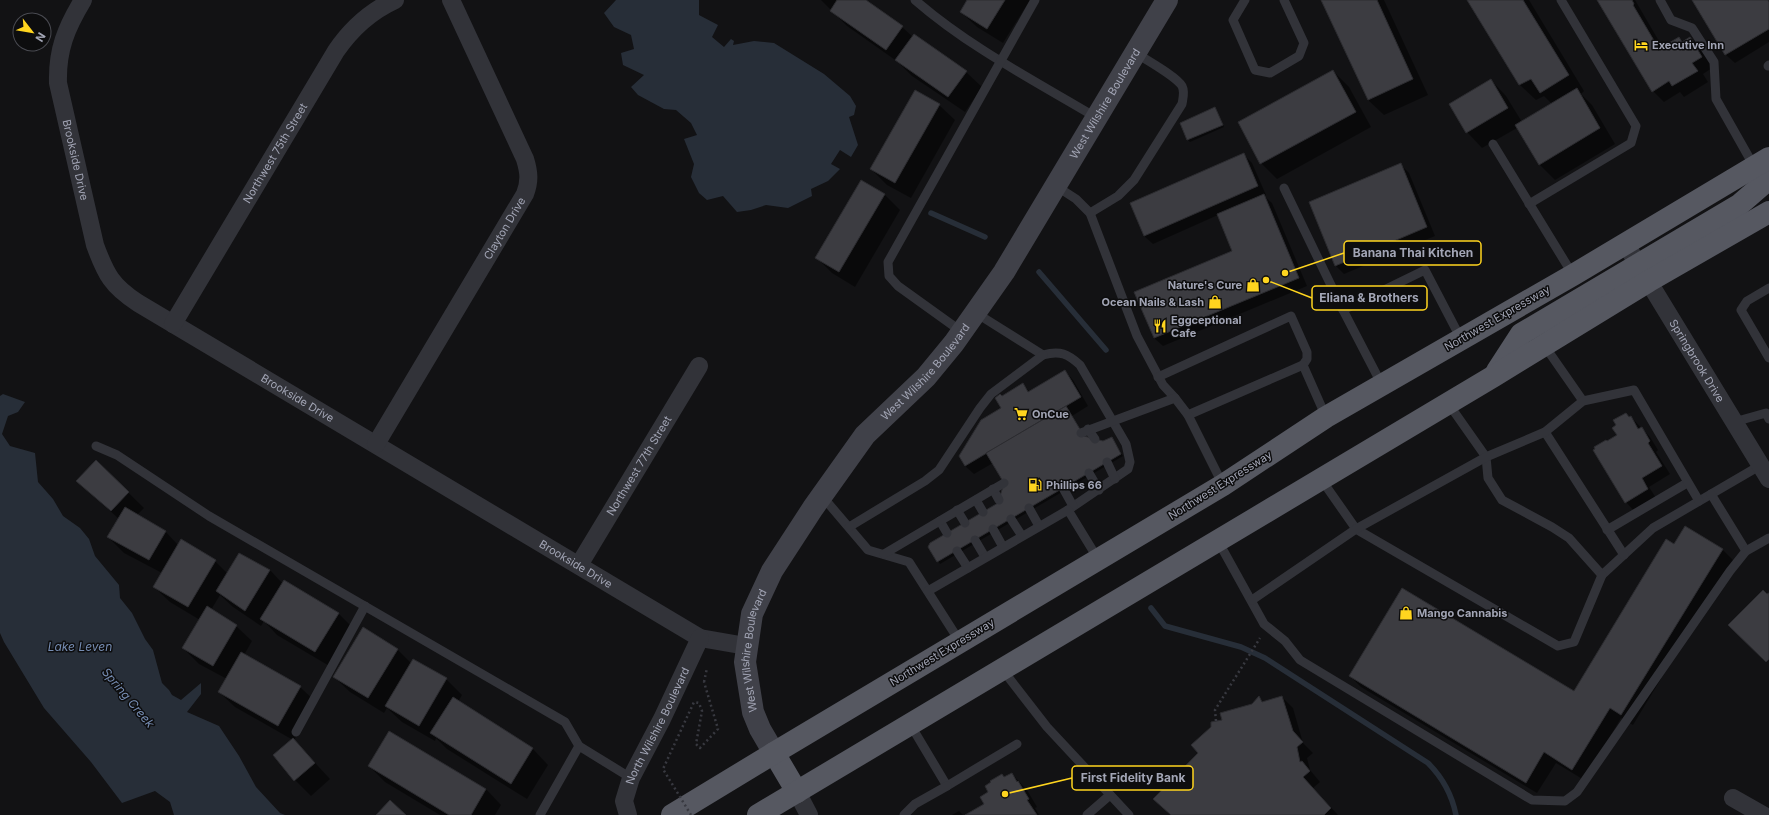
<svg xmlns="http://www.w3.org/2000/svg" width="1769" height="815" font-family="Inter,sans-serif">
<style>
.water{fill:#272e38}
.shadow{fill:#0007}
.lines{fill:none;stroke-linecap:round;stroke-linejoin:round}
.stream{stroke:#272e38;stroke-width:5.5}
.building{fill:#3c3c41;stroke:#2c2c30}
.path{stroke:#383940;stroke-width:2.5;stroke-dasharray:2 3;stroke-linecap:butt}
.service{stroke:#323339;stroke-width:9}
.minor{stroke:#323339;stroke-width:18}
.secondary{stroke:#404149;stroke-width:22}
.trunk{stroke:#565861;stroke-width:22}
.path-bridge{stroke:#383940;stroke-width:2.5;stroke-dasharray:2 3;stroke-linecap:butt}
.labels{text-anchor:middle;stroke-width:3;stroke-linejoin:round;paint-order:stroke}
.poi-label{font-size:11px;font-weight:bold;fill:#a2a5b5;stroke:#0d0d0e;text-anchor:start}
.street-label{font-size:11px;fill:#a2a5b5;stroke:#0d0d0e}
.water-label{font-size:12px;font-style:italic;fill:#768db3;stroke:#0d0d0e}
.leader{fill:none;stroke:#ffd51f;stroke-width:1.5}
.callout-dot{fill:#ffd51f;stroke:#0d0d0e;stroke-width:1.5}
.callout{fill:#0d0d0e;stroke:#ffd51f;stroke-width:1.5}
.callout-label{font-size:12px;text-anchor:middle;font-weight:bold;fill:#a2a5b5}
</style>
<rect width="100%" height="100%" fill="#121214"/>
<g class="water">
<polygon points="616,0 699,0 699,15 718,25 712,37 724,47 731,39 734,41 733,45 754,41 774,43 824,74 850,96 856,106 854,115 849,117 858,145 851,157 840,150 831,164 840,169 828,181 811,189 812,196 788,208 766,205 751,210 737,212 723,196 707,200 699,193 691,177 694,164 684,139 697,135 691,123 676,110 664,109 638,95 631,87 644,75 623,65 621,53 634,49 631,35 614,27 604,13"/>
<polygon points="3,394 25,402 18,412 8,416 2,434 10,446 35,453 38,482 53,499 63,516 80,528 89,539 95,556 119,585 120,598 132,613 145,639 153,650 162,683 169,690 172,695 181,700 201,683 201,694 187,712 219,726 239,756 256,787 280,813 285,815 174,815 170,802 155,791 122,803 91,762 44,708 4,642 0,633 0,396"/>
</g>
<g class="shadow">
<polygon points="821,0 864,0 902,27 913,37 966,72 982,87 965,112 912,76 898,62 847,26"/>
<polygon points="968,0 1030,0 1003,43 977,27 961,12"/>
<polygon points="1323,0 1384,0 1428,95 1384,115 1368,100"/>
<polygon points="1469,0 1529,0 1584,91 1581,94 1592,105 1615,144 1555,180 1539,164 1517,128 1482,148 1467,132 1491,80 1506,96 1522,122 1552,104 1544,96 1536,100 1520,85"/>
<polygon points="1598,0 1635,0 1663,48 1679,38 1683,42 1690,38 1701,49 1712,68 1703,74 1708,82 1684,97 1680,92 1664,102 1653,91"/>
<polygon points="1694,0 1769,0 1769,42 1735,63 1726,55"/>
<polygon points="1333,71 1349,87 1371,127 1277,179 1261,163"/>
<polygon points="939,105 955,120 911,198 887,185 871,169"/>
<polygon points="1215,109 1224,127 1190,142 1188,140"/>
<polygon points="1244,155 1252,163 1266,195 1264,196 1272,203 1307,286 1163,346 1154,338 1136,293 1233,251 1218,215 1153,244 1144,236"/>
<polygon points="1401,165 1409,173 1435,236 1344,274 1336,266 1310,203"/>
<polygon points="884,194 900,210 855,287 832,273 816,257"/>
<polygon points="1065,371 1073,380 1088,406 1072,416 1085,438 1103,442 1112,438 1123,456 940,564 929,547 999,504 1005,483 993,463 974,474 965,466 1002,409 1002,397 1023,385 1030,392"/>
<polygon points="1631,417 1650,437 1658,450 1656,452 1670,474 1649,487 1656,498 1634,511 1626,502 1607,442 1618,436"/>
<polygon points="96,461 144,508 137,515 165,531 178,545 215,561 228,574 270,570 283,584 338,613 354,629 331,667 277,635 264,621 261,626 233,607 220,595 211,610 236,626 252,641 244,655 300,687 316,702 294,740 330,779 311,796 295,780 293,740 235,707 219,692 227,679 199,664 183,648 200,620 170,602 154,587 162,573 124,553 108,537 119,519 77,481"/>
<polygon points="1675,545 1722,549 1733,560 1633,725 1621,718 1584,780 1556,763 1537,793 1361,687 1350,676 1574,692"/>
<polygon points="397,649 411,663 446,679 462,695 458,702 533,749 548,765 527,799 447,749 436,738 435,741 402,722 387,708 384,713 350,692 334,677"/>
<polygon points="1259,697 1264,703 1282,697 1293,708 1303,743 1313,753 1307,758 1310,770 1320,782 1313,788 1338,815 1172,815 1199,753 1223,720 1252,705"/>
<polygon points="369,766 486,789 501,805 495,815 440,815 385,782"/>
<polygon points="1012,774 1027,790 1037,807 1035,808 1039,815 967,815 985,804 990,792 1002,775 1005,778"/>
<polygon points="959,811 963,815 952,815"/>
</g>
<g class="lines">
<g class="stream">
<polyline points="931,213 985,237"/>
<polyline points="1039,272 1106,350"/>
<path d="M1151,608l14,18 76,21 24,11 163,105c15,15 24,32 28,52"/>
</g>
</g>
<g class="building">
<polygon points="837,0 866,0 903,26 886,50 830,11"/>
<polygon points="967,0 1005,0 987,29 960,12"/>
<polygon points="1321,0 1377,0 1413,79 1368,100"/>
<polygon points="1467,0 1523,0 1569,75 1540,93 1531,79 1519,85"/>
<polygon points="1597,0 1632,0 1634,4 1633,5 1659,49 1679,37 1682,42 1690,37 1702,57 1692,63 1698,71 1672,86 1669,81 1652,92"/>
<polygon points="1692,0 1768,0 1769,2 1769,29 1725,55"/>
<polygon points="914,34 967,71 948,97 895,60"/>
<polygon points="1333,70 1356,112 1260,164 1238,122"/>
<polygon points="1491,79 1508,108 1466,133 1449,104"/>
<polygon points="1577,88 1600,128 1539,165 1515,125"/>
<polygon points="915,90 940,104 895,183 870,169"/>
<polygon points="1215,107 1223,125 1187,140 1180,123"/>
<polygon points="1244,153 1258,186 1144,236 1130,203"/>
<polygon points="1401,163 1427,227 1335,266 1309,202"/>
<polygon points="861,180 885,194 839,272 815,258"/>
<polygon points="1264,194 1299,278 1154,338 1134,292 1232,251 1217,214"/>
<polygon points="1065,370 1081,397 965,466 959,456 981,420 1001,408 995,398 1000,394 1002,396 1023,383 1028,392"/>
<polygon points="1066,406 1084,436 1103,441 1112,437 1121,454 937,562 928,547 930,543 998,503 1004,483 986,453"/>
<polygon points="1626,413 1629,417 1631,416 1638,429 1642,427 1650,441 1648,443 1662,466 1642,478 1648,489 1625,503 1593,450 1595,449 1594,447 1606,440 1607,441 1617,435 1612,428 1616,425 1613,420"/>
<polygon points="96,460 129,492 111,511 76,481"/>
<polygon points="125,507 166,531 149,560 107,537"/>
<polygon points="1685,526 1723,549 1621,715 1610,708 1572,770 1544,752 1526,783 1349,676 1402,588 1574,691 1666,539 1674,544"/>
<polygon points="181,539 216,560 188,607 153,587"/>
<polygon points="239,553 270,570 245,611 216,591"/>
<polygon points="284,580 339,613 315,652 260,619"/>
<polygon points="1763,590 1767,594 1769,593 1769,659 1766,662 1728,625"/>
<polygon points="207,606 237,625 213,666 182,648"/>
<polygon points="363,627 398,649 368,698 333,677"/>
<polygon points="241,652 301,686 278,726 218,692"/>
<polygon points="413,659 447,678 419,726 385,706"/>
<polygon points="1259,696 1262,702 1282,696 1293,731 1303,742 1297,747 1300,762 1302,761 1310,771 1303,777 1331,808 1324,815 1171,815 1153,799 1198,753 1191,745 1211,727 1211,722 1222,720 1220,713 1252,704"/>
<polygon points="453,697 533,748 511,784 430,733"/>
<polygon points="389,731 486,789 471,815 449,815 368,766"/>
<polygon points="293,738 315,763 294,781 273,755"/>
<polygon points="1012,773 1017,782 1018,781 1029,799 1027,800 1037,815 965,815 984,804 980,797 988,792 985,786 991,782 990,781 1002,774 1004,777"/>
<polygon points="390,800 406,815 376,815"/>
</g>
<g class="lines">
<g class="path">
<polyline points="704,682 707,668"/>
<polyline points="1216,721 1215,710 1260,638"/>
</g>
<g class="service">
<path d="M915,0c54,47 120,81 182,118"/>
<polyline points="1245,0 1233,20 1255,70 1270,73 1299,56 1304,43 1284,0"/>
<polyline points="1660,0 1671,20 1692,28 1714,62 1716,99 1755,168"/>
<polyline points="1768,66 1769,65"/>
<polyline points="1493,144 1573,275"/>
<polyline points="1056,186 1076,199 1090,213 1137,336 1163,385 1175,398"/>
<polyline points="1284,188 1343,310 1382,385"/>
<polyline points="1529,204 1631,143 1636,126 1561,0"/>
<path d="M1090,213l28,-17 16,-16 48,-76c1,-6 3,-12 0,-18 -6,-10 -36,-26 -46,-33"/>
<polyline points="1769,288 1747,301 1741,310 1769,358"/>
<polyline points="1343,310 1425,270 1461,339"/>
<path d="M976,313l67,42c17,-5 25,-1 37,10l46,79 4,18 -2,7 -60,41"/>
<polyline points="962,332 898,286 889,276 888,262 1035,0"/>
<polyline points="1544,345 1583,401"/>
<polyline points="1158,377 1291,316 1307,352 1307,359 1303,365"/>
<polyline points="1448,403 1486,457 1488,478 1502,500 1552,527 1569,538 1602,575 1653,528 1761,465"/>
<polyline points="1188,415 1303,365 1326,417"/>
<polyline points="1734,422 1766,413 1769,419"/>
<polyline points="1088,429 1095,439"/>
<polyline points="1545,432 1624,555"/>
<polyline points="1081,433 1175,398 1188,415 1223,485"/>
<polyline points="96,446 117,455 209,516 565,722 579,746"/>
<polyline points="1107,462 1115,479"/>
<polyline points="1089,473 1099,490"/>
<polyline points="1321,479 1356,529 1558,646 1574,642 1602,575"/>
<polyline points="1063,488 1073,506"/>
<polyline points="993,489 999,500"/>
<polyline points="1711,494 1746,551"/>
<polyline points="822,496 868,550 909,562 960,642"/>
<polyline points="976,500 983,512"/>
<polyline points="1029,508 1039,526"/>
<polyline points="957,510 965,523"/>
<polyline points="1011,519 1022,536"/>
<polyline points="940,521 947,533"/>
<polyline points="849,527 925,481 939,470 980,408 991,394 1043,355"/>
<polyline points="993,529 1003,547"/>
<polyline points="1607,530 1687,483"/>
<polyline points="975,540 985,557"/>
<polyline points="1218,541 1264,624 1285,641 1300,660 1532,800 1565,801 1577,792 1730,571 1746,551 1769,538"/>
<polyline points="957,551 968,568"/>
<polyline points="884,554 1004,483"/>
<polyline points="928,591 1068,510 1098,559"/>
<polyline points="1252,600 1356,529 1486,457 1545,432 1583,401 1634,390 1699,501"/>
<polyline points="1002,669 1047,727 1129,815"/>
<polyline points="910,724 947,786 1017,744"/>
<polyline points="296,732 365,606"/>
<polyline points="540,815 579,746 631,778"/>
<polyline points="904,815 915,804 947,786"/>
<polyline points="1087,815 1110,795"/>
</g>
<g class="minor">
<path id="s1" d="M83,0c-17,28 -26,50 -25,83l37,162c11,30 17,41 43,58l562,335 46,8"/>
<path id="s2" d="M1625,243l144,236"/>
<path id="s3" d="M173,324l163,-273c15,-22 35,-40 59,-51"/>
<path id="s4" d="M376,444l149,-250c5,-13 4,-22 0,-35l-74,-159"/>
<path id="s5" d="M579,565l120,-199"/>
<polyline points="797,792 809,815"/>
<polyline points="1733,798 1763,815"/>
<path id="s6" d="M628,815l-4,-14 7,-23 31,-59 38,-81"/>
</g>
<path class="secondary" id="s7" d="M774,753l-14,-24 -7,-17 -8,-50 7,-48 20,-43 41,-63 52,-73 61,-58 28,-34 50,-71 163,-272"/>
<g class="trunk">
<polyline points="1497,371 1521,334 1739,205 1769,179"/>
<polyline points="774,753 797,792"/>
<polyline points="672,815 774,753 1223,485 1326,417 1573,275 1769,158"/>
<polyline points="758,815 1494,376 1649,281 1769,212"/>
</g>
<polyline class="path-bridge" points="691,815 663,769 694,702 699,703 702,711 696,744 700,748 718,729 704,682"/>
</g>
<defs>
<g id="hotel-bare" transform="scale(1.08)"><path d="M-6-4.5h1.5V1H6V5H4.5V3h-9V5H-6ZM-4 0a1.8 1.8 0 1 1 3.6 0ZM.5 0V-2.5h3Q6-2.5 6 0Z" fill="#ffd51f" stroke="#0d0d0e" stroke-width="2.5" paint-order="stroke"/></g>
<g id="shop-bare" transform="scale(1.08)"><path d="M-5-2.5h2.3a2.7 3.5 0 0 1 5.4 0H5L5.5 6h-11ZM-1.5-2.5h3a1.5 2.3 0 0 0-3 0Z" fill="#ffd51f" stroke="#0d0d0e" stroke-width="2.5" paint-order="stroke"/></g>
<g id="restaurant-bare" transform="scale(1.08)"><path d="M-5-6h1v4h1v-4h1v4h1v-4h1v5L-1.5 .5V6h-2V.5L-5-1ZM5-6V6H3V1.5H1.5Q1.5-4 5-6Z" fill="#ffd51f" stroke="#0d0d0e" stroke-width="2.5" paint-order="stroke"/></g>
<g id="supermarket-bare" transform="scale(1.08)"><path d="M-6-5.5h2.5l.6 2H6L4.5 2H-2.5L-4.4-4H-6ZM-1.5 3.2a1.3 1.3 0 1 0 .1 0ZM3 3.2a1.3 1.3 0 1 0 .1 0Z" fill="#ffd51f" stroke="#0d0d0e" stroke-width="2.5" paint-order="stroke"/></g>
<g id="fuel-bare" transform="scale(1.08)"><path d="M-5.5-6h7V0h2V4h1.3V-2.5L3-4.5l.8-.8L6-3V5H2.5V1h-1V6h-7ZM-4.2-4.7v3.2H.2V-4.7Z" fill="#ffd51f" stroke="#0d0d0e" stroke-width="2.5" paint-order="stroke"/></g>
</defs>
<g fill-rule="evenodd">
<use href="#hotel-bare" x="1641" y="45"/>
<use href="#shop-bare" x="1253" y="285"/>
<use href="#shop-bare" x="1215" y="302"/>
<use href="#restaurant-bare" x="1160" y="326"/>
<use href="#supermarket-bare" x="1021" y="414"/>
<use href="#fuel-bare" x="1035" y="485"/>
<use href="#shop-bare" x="1406" y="613"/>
</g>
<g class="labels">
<g class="poi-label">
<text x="1652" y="49">Executive Inn</text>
<text x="1242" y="289" text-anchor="end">Nature's Cure</text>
<text x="1204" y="306" text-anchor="end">Ocean Nails &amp; Lash</text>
<text x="1171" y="324">Eggceptional<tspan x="1171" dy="13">Cafe</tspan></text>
<text x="1032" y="418">OnCue</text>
<text x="1046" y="489">Phillips 66</text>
<text x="1417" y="617">Mango Cannabis</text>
</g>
<g class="street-label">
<text dy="4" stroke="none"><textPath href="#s7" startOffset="769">West Wilshire Boulevard</textPath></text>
<text dy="4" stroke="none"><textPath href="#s3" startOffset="199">Northwest 75th Street</textPath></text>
<text dy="4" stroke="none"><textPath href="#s1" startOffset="167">Brookside Drive</textPath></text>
<text dy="4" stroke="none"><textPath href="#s4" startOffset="251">Clayton Drive</textPath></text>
<text transform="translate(1497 318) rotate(-30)" y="4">Northwest Expressway</text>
<text dy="4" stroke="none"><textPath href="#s2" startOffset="138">Springbrook Drive</textPath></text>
<text dy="4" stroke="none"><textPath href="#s7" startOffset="445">West Wilshire Boulevard</textPath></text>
<text dy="4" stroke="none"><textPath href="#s1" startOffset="514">Brookside Drive</textPath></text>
<text dy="4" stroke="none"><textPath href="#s5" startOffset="116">Northwest 77th Street</textPath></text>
<text transform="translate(1220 485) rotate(-32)" y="4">Northwest Expressway</text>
<text dy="4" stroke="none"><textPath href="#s1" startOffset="838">Brookside Drive</textPath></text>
<text dy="4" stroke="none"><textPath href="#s7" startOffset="109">West Wilshire Boulevard</textPath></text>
<text transform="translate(942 652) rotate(-31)" y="4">Northwest Expressway</text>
<text dy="4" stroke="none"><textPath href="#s6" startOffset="97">North Wilshire Boulevard</textPath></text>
</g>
<g class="water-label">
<text x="80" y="651">Lake Leven</text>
<text transform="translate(128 698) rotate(50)" y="4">Spring Creek</text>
</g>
</g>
<path class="leader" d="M1285 273L1344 253M1266 280L1312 298M1005 794L1072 778"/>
<g class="callout-dot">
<circle cx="1285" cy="273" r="4"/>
<circle cx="1266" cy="280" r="4"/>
<circle cx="1005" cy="794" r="4"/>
</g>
<g class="callout">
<rect x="1344" y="241" width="137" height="24" rx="4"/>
<rect x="1312" y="286" width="115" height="24" rx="4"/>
<rect x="1072" y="766" width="121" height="24" rx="4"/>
</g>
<g class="callout-label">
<text x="1413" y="257">Banana Thai Kitchen</text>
<text x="1369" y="302">Eliana &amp; Brothers</text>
<text x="1133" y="782">First Fidelity Bank</text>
</g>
<g transform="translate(32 32) rotate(121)"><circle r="19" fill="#0d0d0e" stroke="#494a51"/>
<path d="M0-3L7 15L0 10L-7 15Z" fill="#ffd51f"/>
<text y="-6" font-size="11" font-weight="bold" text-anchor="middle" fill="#a2a5b5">N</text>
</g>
</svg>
